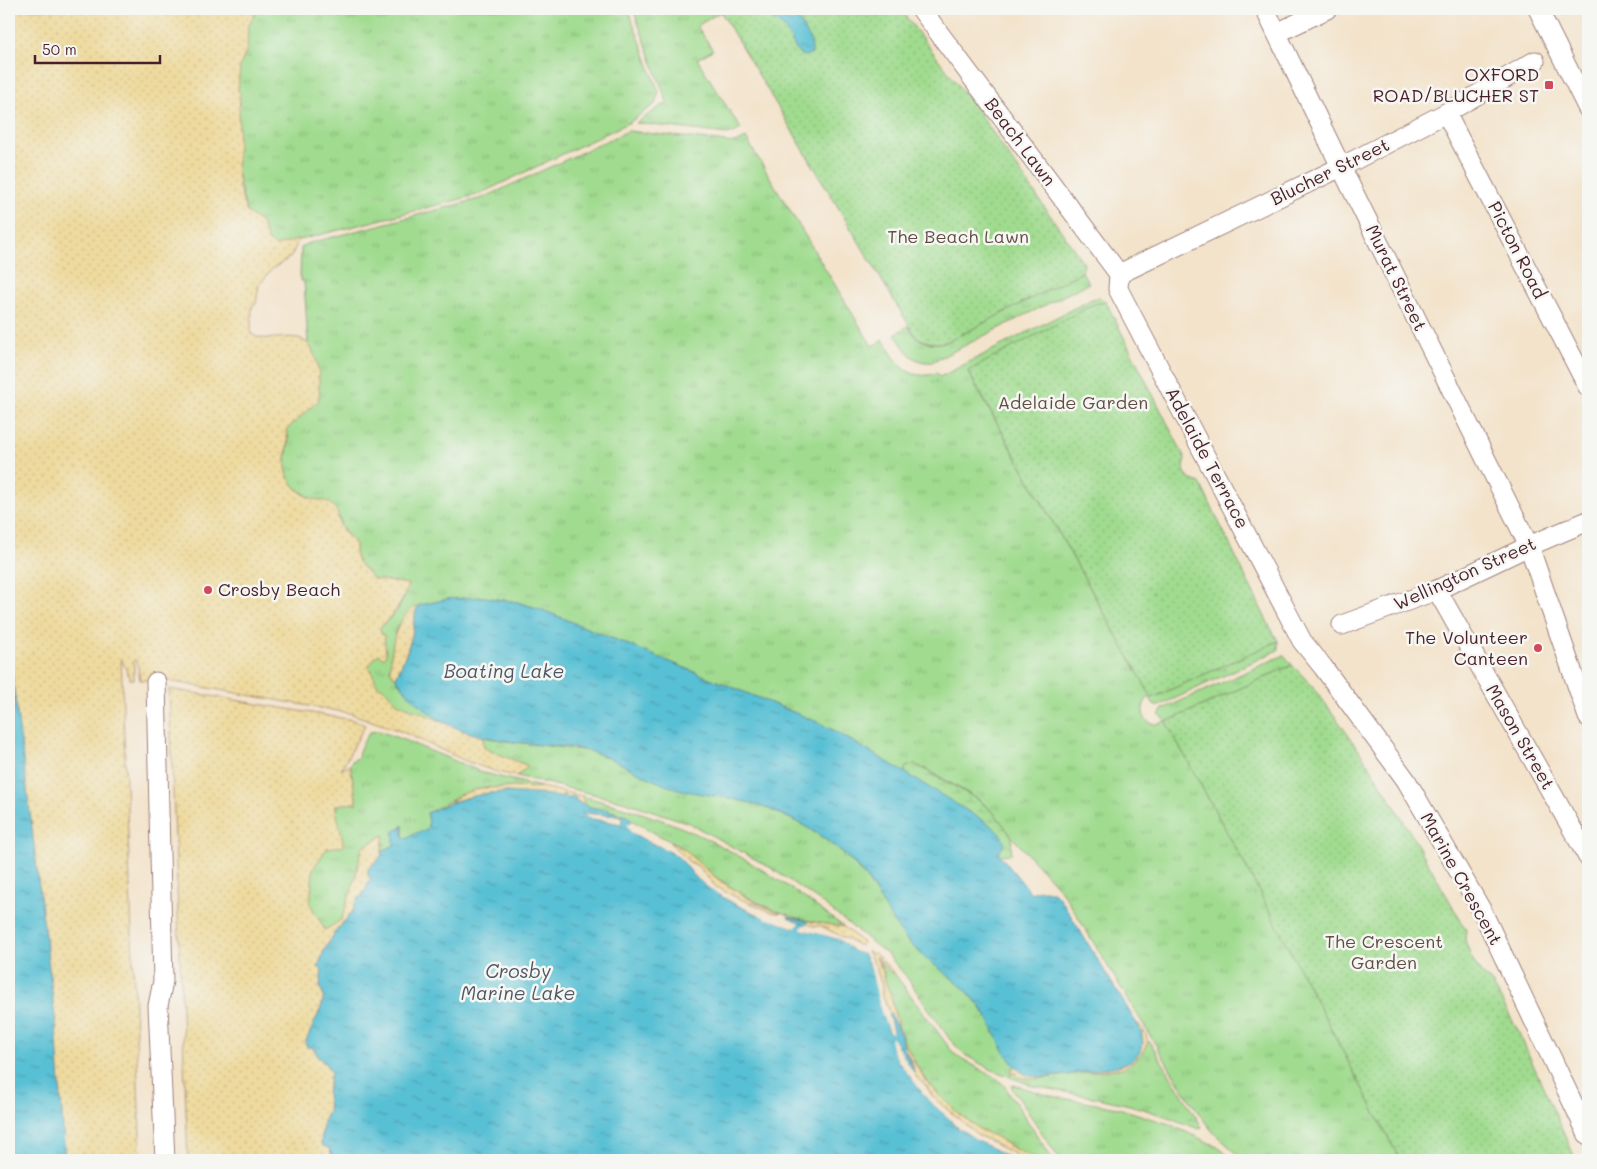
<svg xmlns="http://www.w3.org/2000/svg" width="1597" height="1169" font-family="Mali,sans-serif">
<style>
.grass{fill:url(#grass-tufts);stroke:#757d5d}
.wetland{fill:url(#wetland-marsh);stroke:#757d5d}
.sand{fill:url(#sand-dots);stroke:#9c7c64}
.park{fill:url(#park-dots);stroke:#757d5d}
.water{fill:url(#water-ripples);stroke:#517080}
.pier{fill:#f3e3cb}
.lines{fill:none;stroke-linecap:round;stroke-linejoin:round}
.street-casing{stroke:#9e817b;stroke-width:21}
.street{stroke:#fff;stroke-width:19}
.poi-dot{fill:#d1495b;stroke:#f6f6f2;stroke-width:2}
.labels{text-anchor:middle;stroke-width:5;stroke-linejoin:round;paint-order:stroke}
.poi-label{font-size:18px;fill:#4a1f2b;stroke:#f6f6f2;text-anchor:end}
.street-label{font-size:18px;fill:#4a1f2b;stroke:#f6f6f2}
.park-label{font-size:18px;fill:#604e44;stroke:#f6f6f2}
.water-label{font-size:19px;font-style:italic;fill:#4f5766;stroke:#f6f6f2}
</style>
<defs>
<pattern id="grass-tufts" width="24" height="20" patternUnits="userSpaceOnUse" patternTransform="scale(1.25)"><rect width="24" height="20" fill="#a0db8f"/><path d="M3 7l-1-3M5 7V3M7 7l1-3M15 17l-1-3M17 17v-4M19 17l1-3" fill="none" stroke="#8bbc7c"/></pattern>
<pattern id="wetland-marsh" width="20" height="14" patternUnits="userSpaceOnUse" patternTransform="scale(1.25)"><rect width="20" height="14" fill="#a0db8f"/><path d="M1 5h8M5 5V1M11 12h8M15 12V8" fill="none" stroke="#8bbc7c"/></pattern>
<pattern id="sand-dots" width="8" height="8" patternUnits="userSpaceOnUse" patternTransform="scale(1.25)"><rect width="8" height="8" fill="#eeda9e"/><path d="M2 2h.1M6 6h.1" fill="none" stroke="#cebb88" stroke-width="1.8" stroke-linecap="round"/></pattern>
<pattern id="park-dots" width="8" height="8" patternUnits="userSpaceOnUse" patternTransform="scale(1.25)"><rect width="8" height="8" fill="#a0db8f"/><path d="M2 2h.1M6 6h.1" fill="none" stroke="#8bbc7c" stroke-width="1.8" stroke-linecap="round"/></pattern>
<pattern id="water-ripples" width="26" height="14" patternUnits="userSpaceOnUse" patternTransform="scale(1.25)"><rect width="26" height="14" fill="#58c0d4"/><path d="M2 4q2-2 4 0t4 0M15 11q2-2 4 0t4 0" fill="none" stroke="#4b9bac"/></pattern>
</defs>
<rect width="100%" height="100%" fill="#f6f6f2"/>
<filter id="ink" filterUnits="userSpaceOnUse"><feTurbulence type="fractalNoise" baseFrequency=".02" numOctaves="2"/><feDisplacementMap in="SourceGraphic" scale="10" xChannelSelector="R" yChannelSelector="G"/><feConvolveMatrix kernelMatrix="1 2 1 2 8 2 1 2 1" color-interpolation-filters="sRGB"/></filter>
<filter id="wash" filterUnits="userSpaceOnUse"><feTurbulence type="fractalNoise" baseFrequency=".0096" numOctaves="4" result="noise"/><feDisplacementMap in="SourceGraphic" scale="20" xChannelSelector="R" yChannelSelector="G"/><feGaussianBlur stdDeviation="1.12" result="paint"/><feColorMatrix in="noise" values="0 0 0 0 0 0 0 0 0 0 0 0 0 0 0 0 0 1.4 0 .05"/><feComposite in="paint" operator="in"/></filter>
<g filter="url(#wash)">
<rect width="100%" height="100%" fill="#f3e3cb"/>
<g class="grass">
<polygon points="241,9 628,9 659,92 655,104 630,122 477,195 276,246 268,241 262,224 246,211 237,172 227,178 264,243 140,73"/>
<polygon points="633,9 719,9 720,12 697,26 713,50 697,59 741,129 732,134 727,134 636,123 663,105 666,105 667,102"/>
<path d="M628,131l107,12 11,-5 126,208 11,-6c14,22 23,42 54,33l3,4 152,-78 7,-2 7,5 -12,2 -126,68 184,326 126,-57v9l-119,56h-4l-6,-9c-14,13 -2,35 16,24l-6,-6 4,-6 121,-54 8,10 -126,57 77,139 157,299h-156l-30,-27 -9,-11 -23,-34 -115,-189 -9,-12 -46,-50 -17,-23 -17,-15 -52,-30 -20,-2 -2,5 -71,-42 -18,-9 -275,-112 -23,-7 -33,-5 -36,2 -34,8 -18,21 -6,42c16,24 35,41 60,55l-22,-9 -46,-11 -13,-40c10,-12 13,-21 11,-37l17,-17 8,-15 -10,-14 -22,-3c-11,-15 -19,-14 -18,-35l-15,-19v-6l-13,-17 -15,-3 -17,-12 -7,-9 -3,-10 4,-30 -34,-93 53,-2 -4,-62h-4l1,-33 5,-4 177,-46z"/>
<path d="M1082,272l7,11 -157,79c-20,2 -27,-13 -37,-28l13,-8c10,17 22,20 41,15z"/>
<path d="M169,689l175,76 -3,7 -6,32 22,-1 -7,-38 3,-5 5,-2c1,-11 6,-17 12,-26l9,-1 25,9 80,33 57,14c-19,2 -38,-1 -58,1 -19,3 -38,17 -56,25l2,8 -2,9 -13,4 -7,5 -4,-2v-11l-9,6v13l-12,7 2,-17 -22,13 -8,35 -13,37 -18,14z"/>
<polygon points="483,737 505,741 589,751 711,795 754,803 774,811 807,827 832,844 850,860 866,878 908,942 967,991 981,1008 1015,1065 1010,1074 1017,1073 1034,1079 1123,1068 1145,1049 1147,1042 1150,1042 1202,1127 1200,1129 1196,1128 1168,1117 1130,1105 1098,1098 1033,1086 990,1069 965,1055 951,1041 906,976 887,954 818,900 771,868 689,823 626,802 517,776 528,766 484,748"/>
<path d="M582,796c26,7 52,14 77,23 67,23 129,66 185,108 -45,-6 -78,-17 -116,-42 -15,-9 -31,-21 -42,-35l-50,-27 -9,-7h-7l-5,-4 -30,-6z"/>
<path d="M876,955l14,17 4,1 60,81 45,26 5,5 49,75c-25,0 -35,-10 -55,-22 -5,-3 -12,-5 -17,-8 -37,-23 -66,-59 -81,-99 -4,-9 -5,-20 -8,-29 -2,-9 -10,-21 -8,-29z"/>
<polygon points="1014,1085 1051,1096 1118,1108 1169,1124 1216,1146 1235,1160 1060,1160 1012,1088 1012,1086"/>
</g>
<polygon class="wetland" points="915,764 977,799 995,814 1012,837 1011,854 1000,855 998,853 1004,845 904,772 906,767"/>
<g class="sand">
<path d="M9,9h249l-10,17 -1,23 -7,17 -2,25 2,2 -3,77 3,21 6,20 16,13 6,17 8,5 23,-7 -8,18 -19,12 -13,16 -3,19 -4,2 -1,28c14,9 31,1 47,4 22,5 22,45 21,62l-33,30c5,15 -4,31 2,46 3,9 15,20 25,23 5,1 11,1 15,3 12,8 9,14 12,23 3,7 11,13 15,19 -1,21 7,20 18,35l35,5c-4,19 -15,30 -28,44l1,6 3,1 2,19 -2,4 -6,-4 -9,11 8,20 6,3 14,15 53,22 33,12 1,11 44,18 -11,10 -20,-4 -29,-10 -65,-30 -54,-19 -186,-33h-23l-3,-19 -3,-1v19h-4l-9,-21 20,502h-132z"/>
<path d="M420,605c-6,9 -6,20 -8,31 -4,15 -11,28 -16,42l-6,-8c1,-24 5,-56 30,-65z"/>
<polygon points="169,689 353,720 365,725 341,770 350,765 357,803 335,805 344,846 327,848 313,869 310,904 325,930 341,920 354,883 362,848 384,835 381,857 369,868 371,880 367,885 366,890 356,902 353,911 336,931 325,949 318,966 322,970 320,987 324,996 311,1047 315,1050 318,1057 325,1063 331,1072 327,1093 329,1109 323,1122 321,1144 329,1148 334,1160 188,1160"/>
<polygon points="525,784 529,788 541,787 582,796 585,806 575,800 566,798 505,792 487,793 451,802 459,795 481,788 523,787"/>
<polygon points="669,842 686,850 692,857 719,880 754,902 781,913 774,913 738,898 716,887 698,866 688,861"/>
<polygon points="807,921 844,927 863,943 860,946 821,926 813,926 808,924"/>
<polygon points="867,951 871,954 875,953 894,973 890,972 875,956 884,973 883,976 890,993 899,1031 890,1015 888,1015 889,1012 884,998 882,998 882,986 876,967"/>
<path d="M1137,1023c4,3 5,5 8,10 9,16 -10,28 -22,35l-89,11 -16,-2 -1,-4 -7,1 5,-9 10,8 17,4 80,-12c20,-10 25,-21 15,-42z"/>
<polygon points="904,1041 918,1069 930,1086 959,1114 982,1131 997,1137 1011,1147 1039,1160 1025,1160 978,1135 942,1105 932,1096 927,1087 917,1078 914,1073 913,1065 904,1047"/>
</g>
<g class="park">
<path d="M719,9h181l77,101 107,154 -2,8 -133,69c-14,3 -19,3 -33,-4z"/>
<polygon points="1106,302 1185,458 1184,470 1189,479 1200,483 1268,623 1278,641 1152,698 968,371 1094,304"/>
<path d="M1292,665c21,20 37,43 54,67 45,63 82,131 120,198l-1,10 6,17 10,16 11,10 26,48 58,129h-176l-157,-299 -77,-139z"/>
</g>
<g class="water">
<path d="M762,9h11l5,5 8,2 2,-7h6c4,16 20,28 18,44l-8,3 -4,-1c-7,-8 -9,-19 -17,-28 -7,-7 -16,-9 -21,-18z"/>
<path d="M484,597l33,5 23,7 275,112 18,9 66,39 90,55c11,10 22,16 9,29l33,40c13,-6 24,-3 32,10l76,124c13,28 -10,38 -33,41 -19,3 -63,13 -79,7 -22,-9 -33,-50 -47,-69 -20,-27 -50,-40 -72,-65 -17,-18 -26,-42 -41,-62 -23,-31 -58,-53 -93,-68 -32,-14 -67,-14 -100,-23 -29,-9 -56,-29 -85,-37 -15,-4 -31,-5 -47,-6 -63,-7 -106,-12 -146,-67l11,-26 5,-16 4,-26 4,-5 28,-6z"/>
<polygon points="9,651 30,812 56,1025 65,1160 9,1160"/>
<path d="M505,792l45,3 12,3v-3h3l1,3 3,1 2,-3 4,1 1,3c12,11 31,6 44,16l-38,-3 5,5 35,6 -1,-10 6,2 6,5 -6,4c8,15 31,19 45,28 12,6 17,19 27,27 26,23 64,38 97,48l3,-5 -13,-7 21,5 1,3 -5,1 -1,4 37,10 15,12 10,3c13,23 15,52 25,78h4l-5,-17 2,-1c7,13 11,20 14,33 2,10 9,15 10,26l-21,-34 -1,10 7,13 30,39 21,18 4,6 23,15 37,20h-680l-5,-12 -8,-3 2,-23 6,-13 -2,-16 4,-21 -6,-9 -7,-6 -3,-7 -4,-3h-4l-2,-4 16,-35 3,-12 -4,-9 2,-17 -4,-3 7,-18 11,-18 17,-20 3,-9 10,-12 1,-5 4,-5 -4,-7 2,-5 12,-11 1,-5 12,-7v-13l9,-7v12l4,2 7,-5 13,-5 2,-8 -2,-8c25,-12 50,-20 78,-21z"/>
</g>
<g class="pier">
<polygon points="633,821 635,823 630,825 633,830 675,851 686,861 700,877 716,890 766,916 795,925 795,924 783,916 784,914 789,916 787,917 799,923 796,928 765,918 714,892 698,879 685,863 674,853 631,832 627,825"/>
<polygon points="808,924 810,925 805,927 840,936 856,949 865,952 872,964 885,1015 887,1022 886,1014 889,1012 888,1015 893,1033 889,1032 882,1015 870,965 864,954 854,951 839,939 801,929 803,925"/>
<polygon points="890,1038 893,1039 915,1075 913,1075 931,1100 951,1117 956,1123 1017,1160 977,1140 954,1124 950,1119 929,1101 899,1062 892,1049"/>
</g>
</g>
<g filter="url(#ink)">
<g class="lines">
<g class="street-casing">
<g id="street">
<polyline points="921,9 1119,274"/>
<polyline points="1265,9 1341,167 1529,546 1588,717"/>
<polyline points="1538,9 1588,109"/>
<polyline points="1277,33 1327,9"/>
<polyline points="1446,113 1588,387"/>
<polyline points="1119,274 1118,289 1302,641 1323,667 1406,780 1482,911 1588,1135"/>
<polyline points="1119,274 1341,167 1446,113 1535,61"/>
<polyline points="1437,590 1588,857"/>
<polyline points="1342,625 1437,590 1529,546 1588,521"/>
<polyline points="156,682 163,981 158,1006 165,1160"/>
</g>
</g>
<use href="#street" class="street"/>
</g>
</g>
<g class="poi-dot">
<rect x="1544" y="80" width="10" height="10" rx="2.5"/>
<circle cx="208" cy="590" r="5"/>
<circle cx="1538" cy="648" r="5"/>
</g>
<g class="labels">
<g class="poi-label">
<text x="1539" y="81">OXFORD<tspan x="1539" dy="21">ROAD/BLUCHER ST</tspan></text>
<text x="218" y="596" text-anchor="start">Crosby Beach</text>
<text x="1528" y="644">The Volunteer<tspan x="1528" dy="21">Canteen</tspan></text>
</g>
<g class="street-label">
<text transform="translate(1020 142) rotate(53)" y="6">Beach Lawn</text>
<text transform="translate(1330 172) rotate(-26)" y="6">Blucher Street</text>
<text transform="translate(1517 250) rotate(63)" y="6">Picton Road</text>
<text transform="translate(1396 278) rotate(64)" y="6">Murat Street</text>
<text transform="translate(1207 458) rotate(62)" y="6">Adelaide Terrace</text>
<text transform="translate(1465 574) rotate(-24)" y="6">Wellington Street</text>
<text transform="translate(1520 737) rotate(60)" y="6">Mason Street</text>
<text transform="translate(1461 879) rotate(61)" y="6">Marine Crescent</text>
</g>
<g class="park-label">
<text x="958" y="243">The Beach Lawn</text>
<text x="1073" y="409">Adelaide Garden</text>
<text x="1384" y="948">The Crescent<tspan x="1384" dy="21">Garden</tspan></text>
</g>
<g class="water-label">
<text x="504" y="678">Boating Lake</text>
<text x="518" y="978">Crosby<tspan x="518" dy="22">Marine Lake</tspan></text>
</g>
</g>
<rect width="1597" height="1169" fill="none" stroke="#f6f6f2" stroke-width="30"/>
<path d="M35 55v8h125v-8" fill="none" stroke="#4a1f2b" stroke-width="2.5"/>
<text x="42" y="55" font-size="15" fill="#4a1f2b" stroke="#f6f6f2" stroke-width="4" paint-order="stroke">50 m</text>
</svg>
